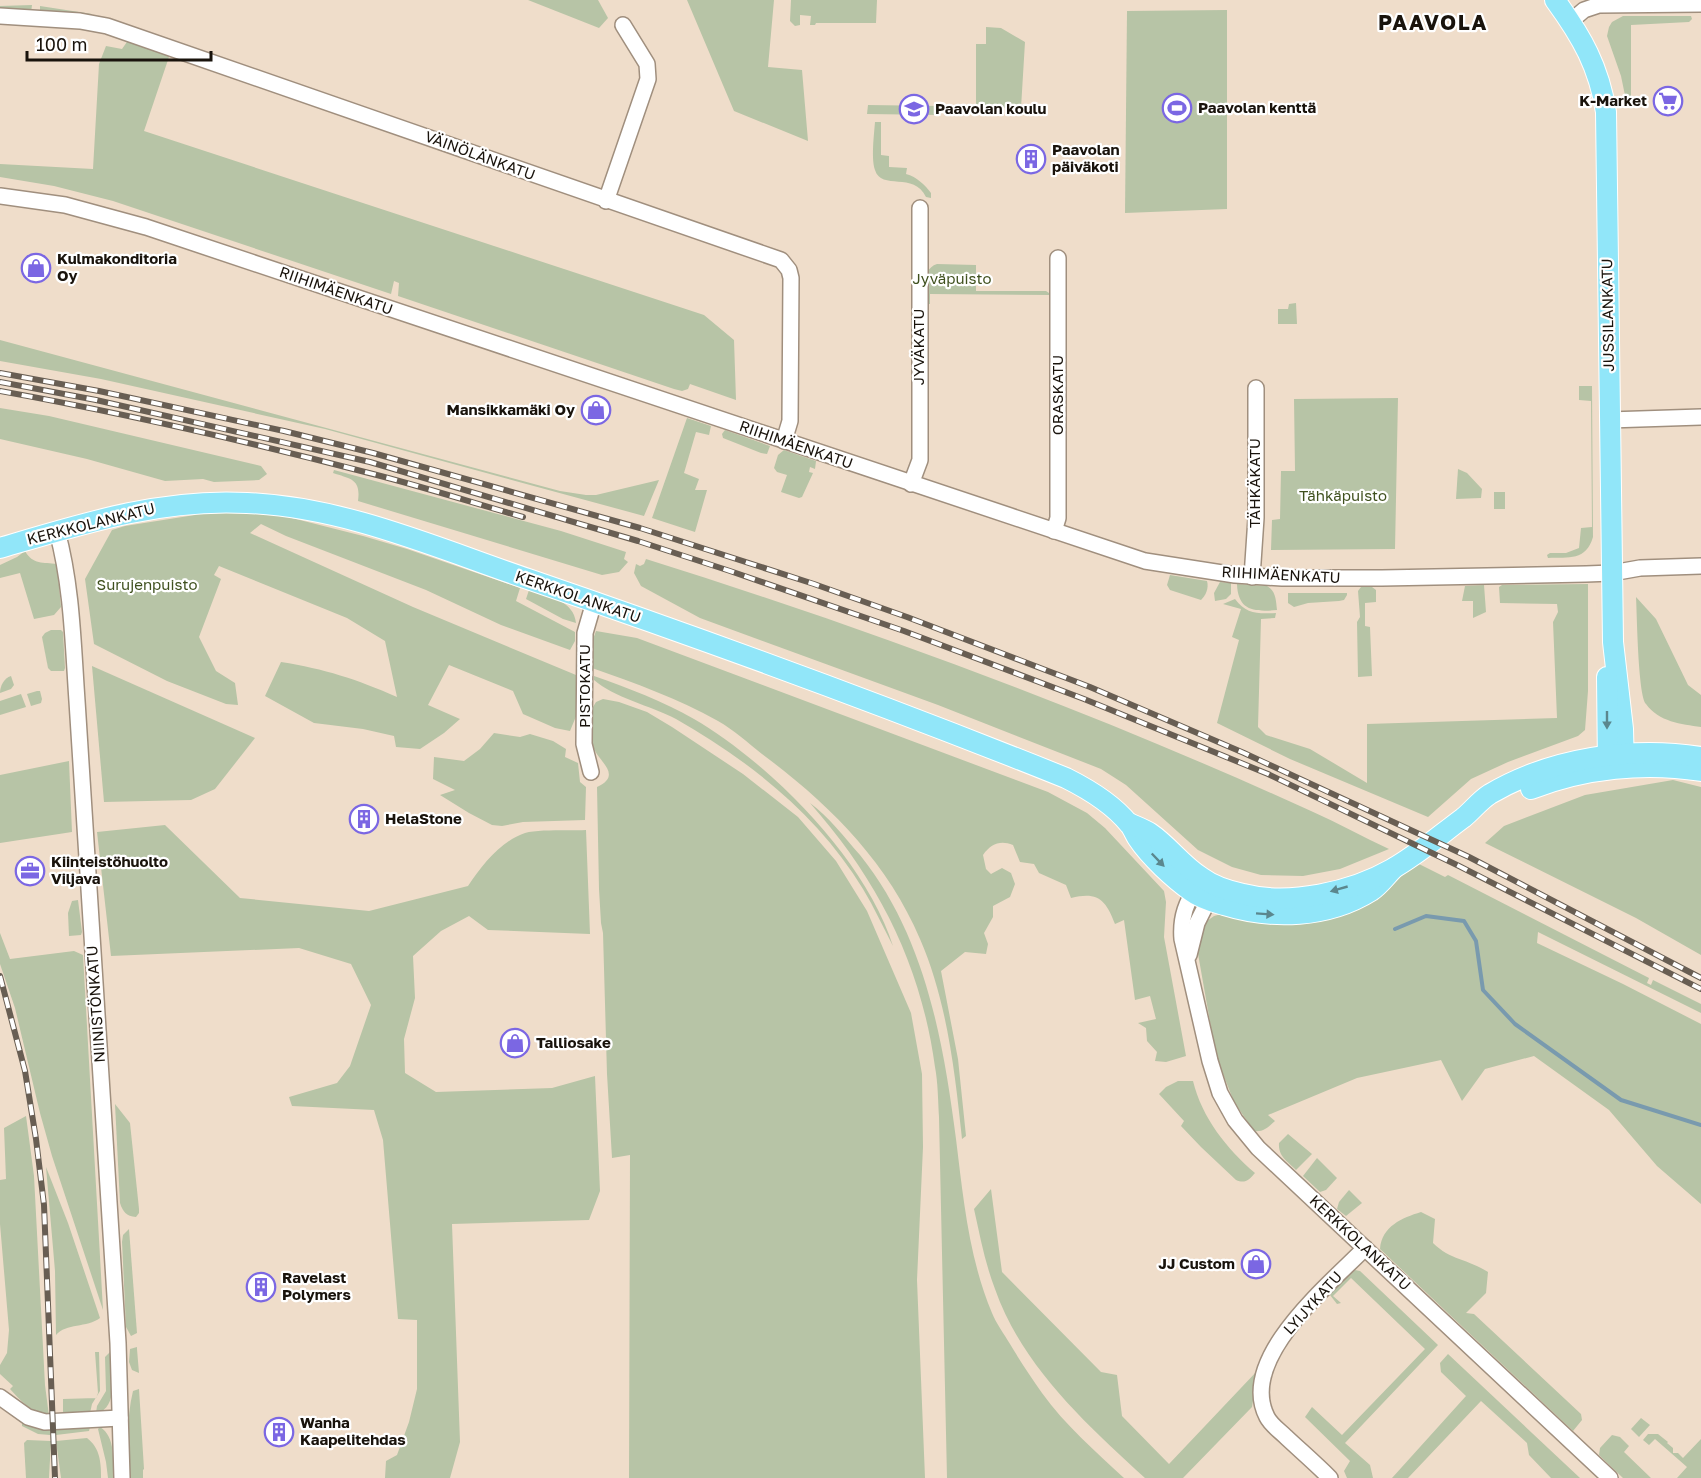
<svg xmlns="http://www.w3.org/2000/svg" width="1701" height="1478" font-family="'Golos Text',sans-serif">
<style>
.green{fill:#b7c4a6}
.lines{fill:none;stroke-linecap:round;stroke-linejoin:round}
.stream{stroke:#799aae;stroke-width:4}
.minor-casing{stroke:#a08f7e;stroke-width:18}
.major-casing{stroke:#fff;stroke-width:22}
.minor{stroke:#fff;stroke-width:15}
.major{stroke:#91e6f9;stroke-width:20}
.rail-casing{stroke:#685e53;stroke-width:6}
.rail{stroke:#fff;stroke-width:4;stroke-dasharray:11;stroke-linecap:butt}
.oneway{fill:#5b878e}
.labels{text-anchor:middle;stroke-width:4.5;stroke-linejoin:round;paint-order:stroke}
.poi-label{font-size:15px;font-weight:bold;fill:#19130c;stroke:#fff;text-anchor:start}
.street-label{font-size:15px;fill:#19130c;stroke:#fff}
.park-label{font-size:15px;fill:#3f501e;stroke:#fff}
.district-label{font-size:21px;font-weight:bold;letter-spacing:1.5px;fill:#19130c;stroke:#fff}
</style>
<rect width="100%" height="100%" fill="#efddca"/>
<g class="green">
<polygon points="528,0 598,0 608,18 599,28"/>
<polygon points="687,0 774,0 768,67 802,70 808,141 734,111"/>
<polygon points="791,0 877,0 876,23 816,23 815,25 810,25 811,16 800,15 800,25 795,26 790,21"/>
<polygon points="32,5 31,13 0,11 0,6"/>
<polygon points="40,6 92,14 92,16 40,13"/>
<polygon points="1227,10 1227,209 1125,213 1127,11"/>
<polygon points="1623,16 1691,16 1692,19 1689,22 1631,25 1631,99 1627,105 1621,76 1607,36 1609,27 1612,22"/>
<polygon points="986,27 1001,28 1025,42 1021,108 976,107 976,44 986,44"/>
<polygon points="129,39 170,54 144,131 704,315 734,340 736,400 690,384 688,389 682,391 674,389 398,296 399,283 394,281 391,294 113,201 54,186 0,177 0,164 93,169 99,64 106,46 122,49"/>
<polygon points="868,105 941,106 941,115 867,114"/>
<path d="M875,122h6v33l8,1v11l18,1 -1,6c11,3 19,11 25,19v5l-5,-1c-12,-26 -45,-6 -51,-27 -4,-11 -1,-35 0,-48z"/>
<path d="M937,264l39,1v26h70l6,4 -122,-1v10h-3c-1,-14 -6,-35 10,-40z"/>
<polygon points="1296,303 1297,324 1278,324 1278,309 1288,309 1289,304"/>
<polygon points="0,340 560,491 586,495 596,495 659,480 644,516 325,429 101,379 0,361"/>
<path d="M1579,386h13l1,151c-7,24 -24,20 -45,21l-1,-3 3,-2h16l13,-5 2,-20 11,-1 -1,-126 -12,-1z"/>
<polygon points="1398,398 1395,549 1271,550 1272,520 1280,519 1281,471 1295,471 1294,399"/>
<polygon points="0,408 49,416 261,466 267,474 259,480 214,482 203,479 165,481 87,459 0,439"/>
<polygon points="687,418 711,426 709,435 696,432 684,473 699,479 695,490 707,490 695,532 652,518"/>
<polygon points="725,430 770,446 767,454 761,453 723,438 722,434"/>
<polygon points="784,450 816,461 815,469 810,467 809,472 813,473 802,497 799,498 781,492 787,475 777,472 774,468 778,455"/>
<polygon points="1458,469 1467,473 1482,489 1481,498 1456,499"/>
<path d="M334,470l227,61 65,21 -2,7 4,3 -9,10 -17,3 -244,-74c3,-22 -7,-22 -25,-28z"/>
<rect x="1494" y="492" width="11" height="17"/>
<path d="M223,511l61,5 79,20 44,13 113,39 -4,13 59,31v9l-5,9 -69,-25 -75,-35 -140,-54 -25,-12 -11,9 163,74 163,68 1,39 -7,17 -15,-3 -32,-14 -10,-23 -64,-26 -21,40 32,14 -16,14 -24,16 -24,-2 -2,-11 -31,-7 -49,-6 -49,-27 16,-34c44,7 75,17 116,35l-12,-56 -38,-23 -128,-52 -5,9 7,4 -22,58 17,34 19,12 3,22 -12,-1 -59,-23 -73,-37 -9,-65 27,-49 13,-4 70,-11 1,-2z"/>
<path d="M25,551c8,14 18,11 32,13l4,43 -7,8 -20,4 -14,-46 -20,5v-13l17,-8z"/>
<path d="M646,559c226,71 450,154 665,252 27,12 52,26 78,38l-49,20 -37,7 -42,-1 -29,-8 -34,-17 -72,-65 -25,-16 -163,-64 -238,-87 -59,-32 -7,-13 2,-9 4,2 4,-2z"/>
<path d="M1170,575l37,6c2,7 -1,14 -6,19l-31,-10 -3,-5z"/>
<polygon points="1220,582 1231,583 1231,594 1226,599 1215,601 1214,593"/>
<path d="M1237,584l30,2c9,5 9,15 10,24 -23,2 -39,1 -40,-26z"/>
<path d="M1588,584v107l-3,39 -7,6 -70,26 -37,17 -43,38 -138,-58 -73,-36 22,-83 -7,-3 9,-28 -18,-5 12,-5c11,15 23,15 41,14l-1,5 -14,1 -3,108 8,8 44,14 57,34v-59l190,-6 -4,-96 5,-10 -1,-8 -57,-1 -1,-16 3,-2z"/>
<polygon points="1484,585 1486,612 1473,618 1473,601 1462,601 1465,586"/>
<polygon points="1361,587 1372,587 1376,590 1376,602 1365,603 1365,626 1370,627 1372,676 1358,677 1357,622 1360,617 1358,591"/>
<path d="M529,590c19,7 45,10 47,33l-13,-4 -37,-20z"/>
<polygon points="1288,593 1347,593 1347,595 1344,600 1339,601 1308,603 1294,607 1288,603"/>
<path d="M1636,597l20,22 32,66 13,10v32c-20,-3 -42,-5 -55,-23 -8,-9 -9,-90 -10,-107z"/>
<polygon points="51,630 61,630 63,632 65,668 64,671 51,671 48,668 42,637 45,633"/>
<path d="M596,631l41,7 411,154 39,21 18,15 59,63 2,11 -2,35 22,119 -20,6 -11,-1 2,-9 -10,-11 -1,-13 -8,-5 18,-4 -6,-23 -15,4 -11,-80 -9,4c-9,-24 -17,-33 -44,-26l-5,-13 -27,-12 -5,-9 -14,-2 -7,-17c-13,-5 -22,-1 -30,10l3,14 5,5 11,-6 9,5 4,11 -5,13 -17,9v11l-9,16 4,11 -2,10 -21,-2 -24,19 17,88 8,77 -4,3c-7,-67 -15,-138 -42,-200 -33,-78 -92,-136 -158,-185 -14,-11 -28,-24 -44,-33 -39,-22 -83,-38 -126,-53v-26z"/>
<polygon points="92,666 255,738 215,789 191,800 104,802"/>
<path d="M11,676l3,9 -3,4 -11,4c0,-7 4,-15 11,-17z"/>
<path d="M594,676c34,12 69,25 100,43 77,45 172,141 199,227 -10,-19 -19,-39 -30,-57 -44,-73 -113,-128 -187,-170 -25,-13 -63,-22 -82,-39z"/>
<polygon points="37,691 40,691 42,699 41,703 31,706 27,694"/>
<polygon points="21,694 26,707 0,715 0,701"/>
<path d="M603,699l16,3 28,10 25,15 71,47 55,43 38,44 31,50 44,102 11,61 1,73 -6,133 8,198h-296l1,-323 -18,3 -5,-84 -4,-141 -2,-10 -2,-34 -2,-102c28,-13 -2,-27 -4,-42 -1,-12 0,-26 0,-38l3,-5z"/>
<polygon points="494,733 520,737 530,734 553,741 566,749 565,757 578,763 580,782 586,787 585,820 523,822 502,826 492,825 469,813 440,795 455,790 433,779 434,757 464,761 480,749"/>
<polygon points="69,761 72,832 0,843 0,775"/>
<polygon points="1673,780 1701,787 1701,955 1636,918 1485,843 1504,826 1585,795"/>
<path d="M810,803c19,14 34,34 50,52 65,81 83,184 96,284 7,57 13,120 36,174 4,10 12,21 18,31 10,17 21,33 32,49 23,32 54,59 82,85h-177l-8,-361c-1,-17 -1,-34 -4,-50 -14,-103 -57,-187 -125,-264z"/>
<path d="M165,825l75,73 129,13 99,-25c14,-21 33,-45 57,-53 14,-4 46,-2 61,-3l4,104 -102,-4 -19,-14 -28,15 -28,25 2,42 -11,41 1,34 31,19 116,-4 43,-12 5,115 -11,29 -137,4 8,218 -10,36h-65l1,-17 11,-6 12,-33 8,-33v-69l-19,-1 -15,-179 -9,-30 -82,-4 -3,-9 48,-14 13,-17 21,-61 -20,-41 -52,-16 -188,8 -14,-124z"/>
<path d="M1415,862l30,15 3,-2 201,103 -2,5 4,2 2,-5 48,24v9l-163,-81 -1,11 86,41 78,40v180l-44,-38 -48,-56 -75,-54 -49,13 -23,32 -21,-41 -84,18 -89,37 7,6c-7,6 -11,11 -21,10l-20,-29 -18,-46 -19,-108 4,-18 6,-9 7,-5z"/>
<polygon points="78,900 82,932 81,935 69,936 68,913 72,901"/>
<polygon points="0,933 10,959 74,951 83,955 103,1310 52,1156 40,1113 15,1008 0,964"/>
<path d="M1178,1081h15c9,37 34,68 62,92 -6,7 -10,11 -19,7l-35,-33 -20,-21 3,-5 -25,-27 7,-7z"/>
<path d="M115,1104l15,19 9,86v4l-3,4c-10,-1 -13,-5 -16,-14z"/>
<path d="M26,1116l8,60 11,209 4,31c-18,-4 -27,-14 -39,-27l3,-3 -13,-12v-9l7,-12 2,-23 -9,-106v-44l6,-1 -2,-51z"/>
<path d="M1288,1134l24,20 -16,16c-9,-9 -18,-14 -17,-27z"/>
<polygon points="1317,1158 1337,1178 1326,1190 1320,1192 1303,1176"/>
<path d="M46,1167l22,56 32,95c-13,10 -34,5 -44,17l-1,-64z"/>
<path d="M991,1189l11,83 99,100 16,3 5,41 47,48 89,-94 -6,37 -69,71h-38c-59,-54 -123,-112 -150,-189 -10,-26 -15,-53 -21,-80z"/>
<polygon points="1349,1190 1362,1203 1346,1216 1337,1209 1339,1202"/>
<path d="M1421,1212l14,7 -2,24c17,17 35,16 55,29l-2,21 -20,20 8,1 107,100 1,6 -9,11 -193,-182c2,-23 22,-31 41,-37z"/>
<polygon points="129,1229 137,1333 131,1336 126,1327 122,1242 123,1235"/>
<polygon points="1355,1270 1360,1271 1438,1345 1345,1443 1370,1465 1373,1478 1347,1478 1344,1471 1350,1461 1305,1417 1312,1407 1342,1435 1425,1349 1351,1278 1333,1296 1341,1303 1337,1304 1330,1295 1332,1292"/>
<polygon points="137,1347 137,1349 139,1373 132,1370 129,1362 130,1349"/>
<polygon points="95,1352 99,1352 100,1391 92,1404 90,1413 63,1415 63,1399 96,1398 98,1393"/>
<path d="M110,1352c1,18 10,57 -14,61l1,-7 9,-15 -1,-34z"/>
<polygon points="1448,1354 1580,1478 1551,1478 1529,1455 1527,1443 1481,1401 1408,1478 1392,1478 1466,1396 1441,1372 1440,1363"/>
<path d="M139,1389l5,80 -1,1v8h-14c-1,-30 -3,-58 4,-87z"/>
<polygon points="1641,1418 1650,1425 1639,1437 1631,1429"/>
<polygon points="22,1422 33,1427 50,1430 50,1435 38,1434 22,1426"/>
<polygon points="90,1427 89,1431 56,1435 56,1430 59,1429"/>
<path d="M100,1427c16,10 13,34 13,51h-5l-2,-16 -8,-33z"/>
<polygon points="1648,1434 1658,1434 1668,1442 1667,1443 1673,1448 1673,1453 1678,1453 1683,1458 1701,1439 1701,1478 1677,1478 1687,1467 1655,1439 1649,1445 1643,1440"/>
<polygon points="1612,1435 1620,1437 1629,1446 1624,1452 1651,1478 1623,1478 1599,1455 1600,1448"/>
<path d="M87,1438c13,10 14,24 14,40h-40l-5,-37z"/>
<polygon points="27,1440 51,1441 49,1478 26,1478 24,1443"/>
</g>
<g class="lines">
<polyline class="stream" points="1395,929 1426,916 1464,921 1476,941 1483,990 1515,1024 1621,1100 1701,1125"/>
<g class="minor-casing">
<g id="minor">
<polyline points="0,16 80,21 107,26 781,260 789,270 791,278 790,421 784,441"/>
<polyline points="1571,21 1584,10 1599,5 1701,4"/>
<polyline points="0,196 65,205 146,227 1145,561 1235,575 1282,578 1382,578 1586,574 1612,573 1640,568 1701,566"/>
<polyline points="606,201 648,79 647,64 623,25"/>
<polyline points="1609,420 1701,417"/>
<polyline points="911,484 920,460 920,208"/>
<path d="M57,531c15,55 16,113 20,170l41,642 4,135"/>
<polyline points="1054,531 1058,518 1058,258"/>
<polyline points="1252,577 1256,518 1256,388"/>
<polyline points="591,772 584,744 585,633 594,602"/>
<path d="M1198,883c-11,19 -18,33 -16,56l28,122 10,32 15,27 23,28 352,330"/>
<polyline points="1189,955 1197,923 1213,891"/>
<polyline points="0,1397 28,1417 45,1422 120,1418"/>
<path d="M1330,1478c-14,-14 -29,-27 -44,-41 -6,-6 -15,-12 -19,-20 -30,-58 62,-132 98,-169"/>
</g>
</g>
<g class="major-casing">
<g id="major">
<path d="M1555,0c27,37 44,67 51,112l7,530 10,87 1,39"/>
<path d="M0,548c81,-24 162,-50 247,-45 98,4 190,45 281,76 181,62 361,128 538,199 22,11 47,26 63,46 4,4 6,11 9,15 12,18 36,40 53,52 9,7 22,11 33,14 48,15 104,13 147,-14 9,-6 15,-15 23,-23"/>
<polyline points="1607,677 1608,768"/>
<path d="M1531,789c53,-21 114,-27 170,-18"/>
<path d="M1129,823c6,3 15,6 21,10 18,12 32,32 51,44 12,9 28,14 42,17 46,12 109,-2 149,-25 25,-14 48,-34 71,-51 9,-7 16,-17 27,-24 61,-36 141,-48 211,-37"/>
</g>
</g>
<use href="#minor" class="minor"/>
<use href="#major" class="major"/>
<g class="rail-casing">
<g id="rail">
<polyline points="0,373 99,391 284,431 373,453 640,528 814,584 907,617 1090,687 1244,753 1469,857 1701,978"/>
<polyline points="0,382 96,400 370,462 638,541 730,571 904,631 1084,699 1268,774 1459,866 1701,989"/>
<path d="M0,391c123,22 245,50 365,81 53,13 105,30 158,45"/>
<polyline points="0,976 25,1071 36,1139 44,1205 55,1478"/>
</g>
</g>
<use href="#rail" class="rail"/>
</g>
<defs><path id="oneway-solid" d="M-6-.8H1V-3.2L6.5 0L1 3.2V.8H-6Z" transform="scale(1.5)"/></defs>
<g class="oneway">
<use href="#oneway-solid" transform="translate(1607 720) rotate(90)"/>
<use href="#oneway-solid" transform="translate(1158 860) rotate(46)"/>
<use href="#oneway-solid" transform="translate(1339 889) rotate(164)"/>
<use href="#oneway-solid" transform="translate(1265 914) rotate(4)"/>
</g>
<defs>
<g id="supermarket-ring" transform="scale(1.5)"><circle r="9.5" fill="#fff" stroke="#7b67e3" stroke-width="1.5"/><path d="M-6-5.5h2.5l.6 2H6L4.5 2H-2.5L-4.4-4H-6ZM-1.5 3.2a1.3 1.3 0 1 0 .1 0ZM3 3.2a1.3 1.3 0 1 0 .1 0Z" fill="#7b67e3"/></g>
<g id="stadium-ring" transform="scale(1.5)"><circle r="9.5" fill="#fff" stroke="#7b67e3" stroke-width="1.5"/><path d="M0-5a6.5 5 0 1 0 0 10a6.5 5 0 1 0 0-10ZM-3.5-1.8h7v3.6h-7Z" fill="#7b67e3"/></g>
<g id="school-ring" transform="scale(1.5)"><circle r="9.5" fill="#fff" stroke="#7b67e3" stroke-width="1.5"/><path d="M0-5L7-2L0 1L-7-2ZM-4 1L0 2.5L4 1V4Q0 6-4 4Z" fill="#7b67e3"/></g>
<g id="building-ring" transform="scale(1.5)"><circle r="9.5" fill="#fff" stroke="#7b67e3" stroke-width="1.5"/><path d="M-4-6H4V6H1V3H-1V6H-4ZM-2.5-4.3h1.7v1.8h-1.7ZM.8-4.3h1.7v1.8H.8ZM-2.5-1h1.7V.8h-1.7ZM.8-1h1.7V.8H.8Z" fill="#7b67e3"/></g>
<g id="shop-ring" transform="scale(1.5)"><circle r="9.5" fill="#fff" stroke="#7b67e3" stroke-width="1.5"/><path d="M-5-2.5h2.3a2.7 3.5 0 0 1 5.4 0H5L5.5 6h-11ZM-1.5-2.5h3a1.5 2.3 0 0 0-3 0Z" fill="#7b67e3"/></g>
<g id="office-ring" transform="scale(1.5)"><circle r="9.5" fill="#fff" stroke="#7b67e3" stroke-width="1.5"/><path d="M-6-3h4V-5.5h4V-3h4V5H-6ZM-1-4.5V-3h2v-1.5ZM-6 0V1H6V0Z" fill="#7b67e3"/></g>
</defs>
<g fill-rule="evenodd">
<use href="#supermarket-ring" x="1668" y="101"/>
<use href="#stadium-ring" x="1177" y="108"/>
<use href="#school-ring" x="914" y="109"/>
<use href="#building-ring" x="1031" y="159"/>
<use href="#shop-ring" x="36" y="268"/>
<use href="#shop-ring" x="596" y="410"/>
<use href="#building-ring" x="364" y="819"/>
<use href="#office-ring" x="30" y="871"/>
<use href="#shop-ring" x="515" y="1043"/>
<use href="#shop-ring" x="1256" y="1264"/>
<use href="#building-ring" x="261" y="1287"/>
<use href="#building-ring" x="279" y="1432"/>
</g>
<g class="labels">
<g class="poi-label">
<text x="1647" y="106" text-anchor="end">K-Market</text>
<text x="1198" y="113">Paavolan kenttä</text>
<text x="935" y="114">Paavolan koulu</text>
<text x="1052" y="155">Paavolan<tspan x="1052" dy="17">päiväkoti</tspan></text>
<text x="57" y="264">Kulmakonditoria<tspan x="57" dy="17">Oy</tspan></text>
<text x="575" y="415" text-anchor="end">Mansikkamäki Oy</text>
<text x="385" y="824">HelaStone</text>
<text x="51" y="867">Kiinteistöhuolto<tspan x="51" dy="17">Viljava</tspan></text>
<text x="536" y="1048">Talliosake</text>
<text x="1235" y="1269" text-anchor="end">JJ Custom</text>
<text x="282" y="1283">Ravelast<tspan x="282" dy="17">Polymers</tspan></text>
<text x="300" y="1428">Wanha<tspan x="300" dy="17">Kaapelitehdas</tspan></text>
</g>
<g class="street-label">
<text transform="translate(480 156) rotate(20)" y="5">VÄINÖLÄNKATU</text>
<text transform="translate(336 291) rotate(19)" y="5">RIIHIMÄENKATU</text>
<text transform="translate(1608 315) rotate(-91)" y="5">JUSSILANKATU</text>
<text transform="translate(919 347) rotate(-90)" y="5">JYVÄKATU</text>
<text transform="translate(1058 395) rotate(-90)" y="5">ORASKATU</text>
<text transform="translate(796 445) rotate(19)" y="5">RIIHIMÄENKATU</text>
<text transform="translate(1255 483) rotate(-90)" y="5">TÄHKÄKATU</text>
<text transform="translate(91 524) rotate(-14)" y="5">KERKKOLANKATU</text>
<text transform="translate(1281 575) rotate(3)" y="5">RIIHIMÄENKATU</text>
<text transform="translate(578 597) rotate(19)" y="5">KERKKOLANKATU</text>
<text transform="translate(585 686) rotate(-90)" y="5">PISTOKATU</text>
<text transform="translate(96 1004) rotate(-94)" y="5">NIINISTÖNKATU</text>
<text transform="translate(1360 1243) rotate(43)" y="5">KERKKOLANKATU</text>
<text transform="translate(1313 1303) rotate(-48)" y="5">LYIJYKATU</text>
</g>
<g class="park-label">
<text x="952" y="284">Jyväpuisto</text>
<text x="1343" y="501">Tähkäpuisto</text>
<text x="147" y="590">Surujenpuisto</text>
</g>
<g class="district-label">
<text x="1433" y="30">PAAVOLA</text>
</g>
</g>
<path d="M27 51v9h184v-9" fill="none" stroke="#19130c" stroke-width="3"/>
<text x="36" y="51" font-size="18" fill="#19130c" stroke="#ffffff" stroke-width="4.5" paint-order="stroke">100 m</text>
</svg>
